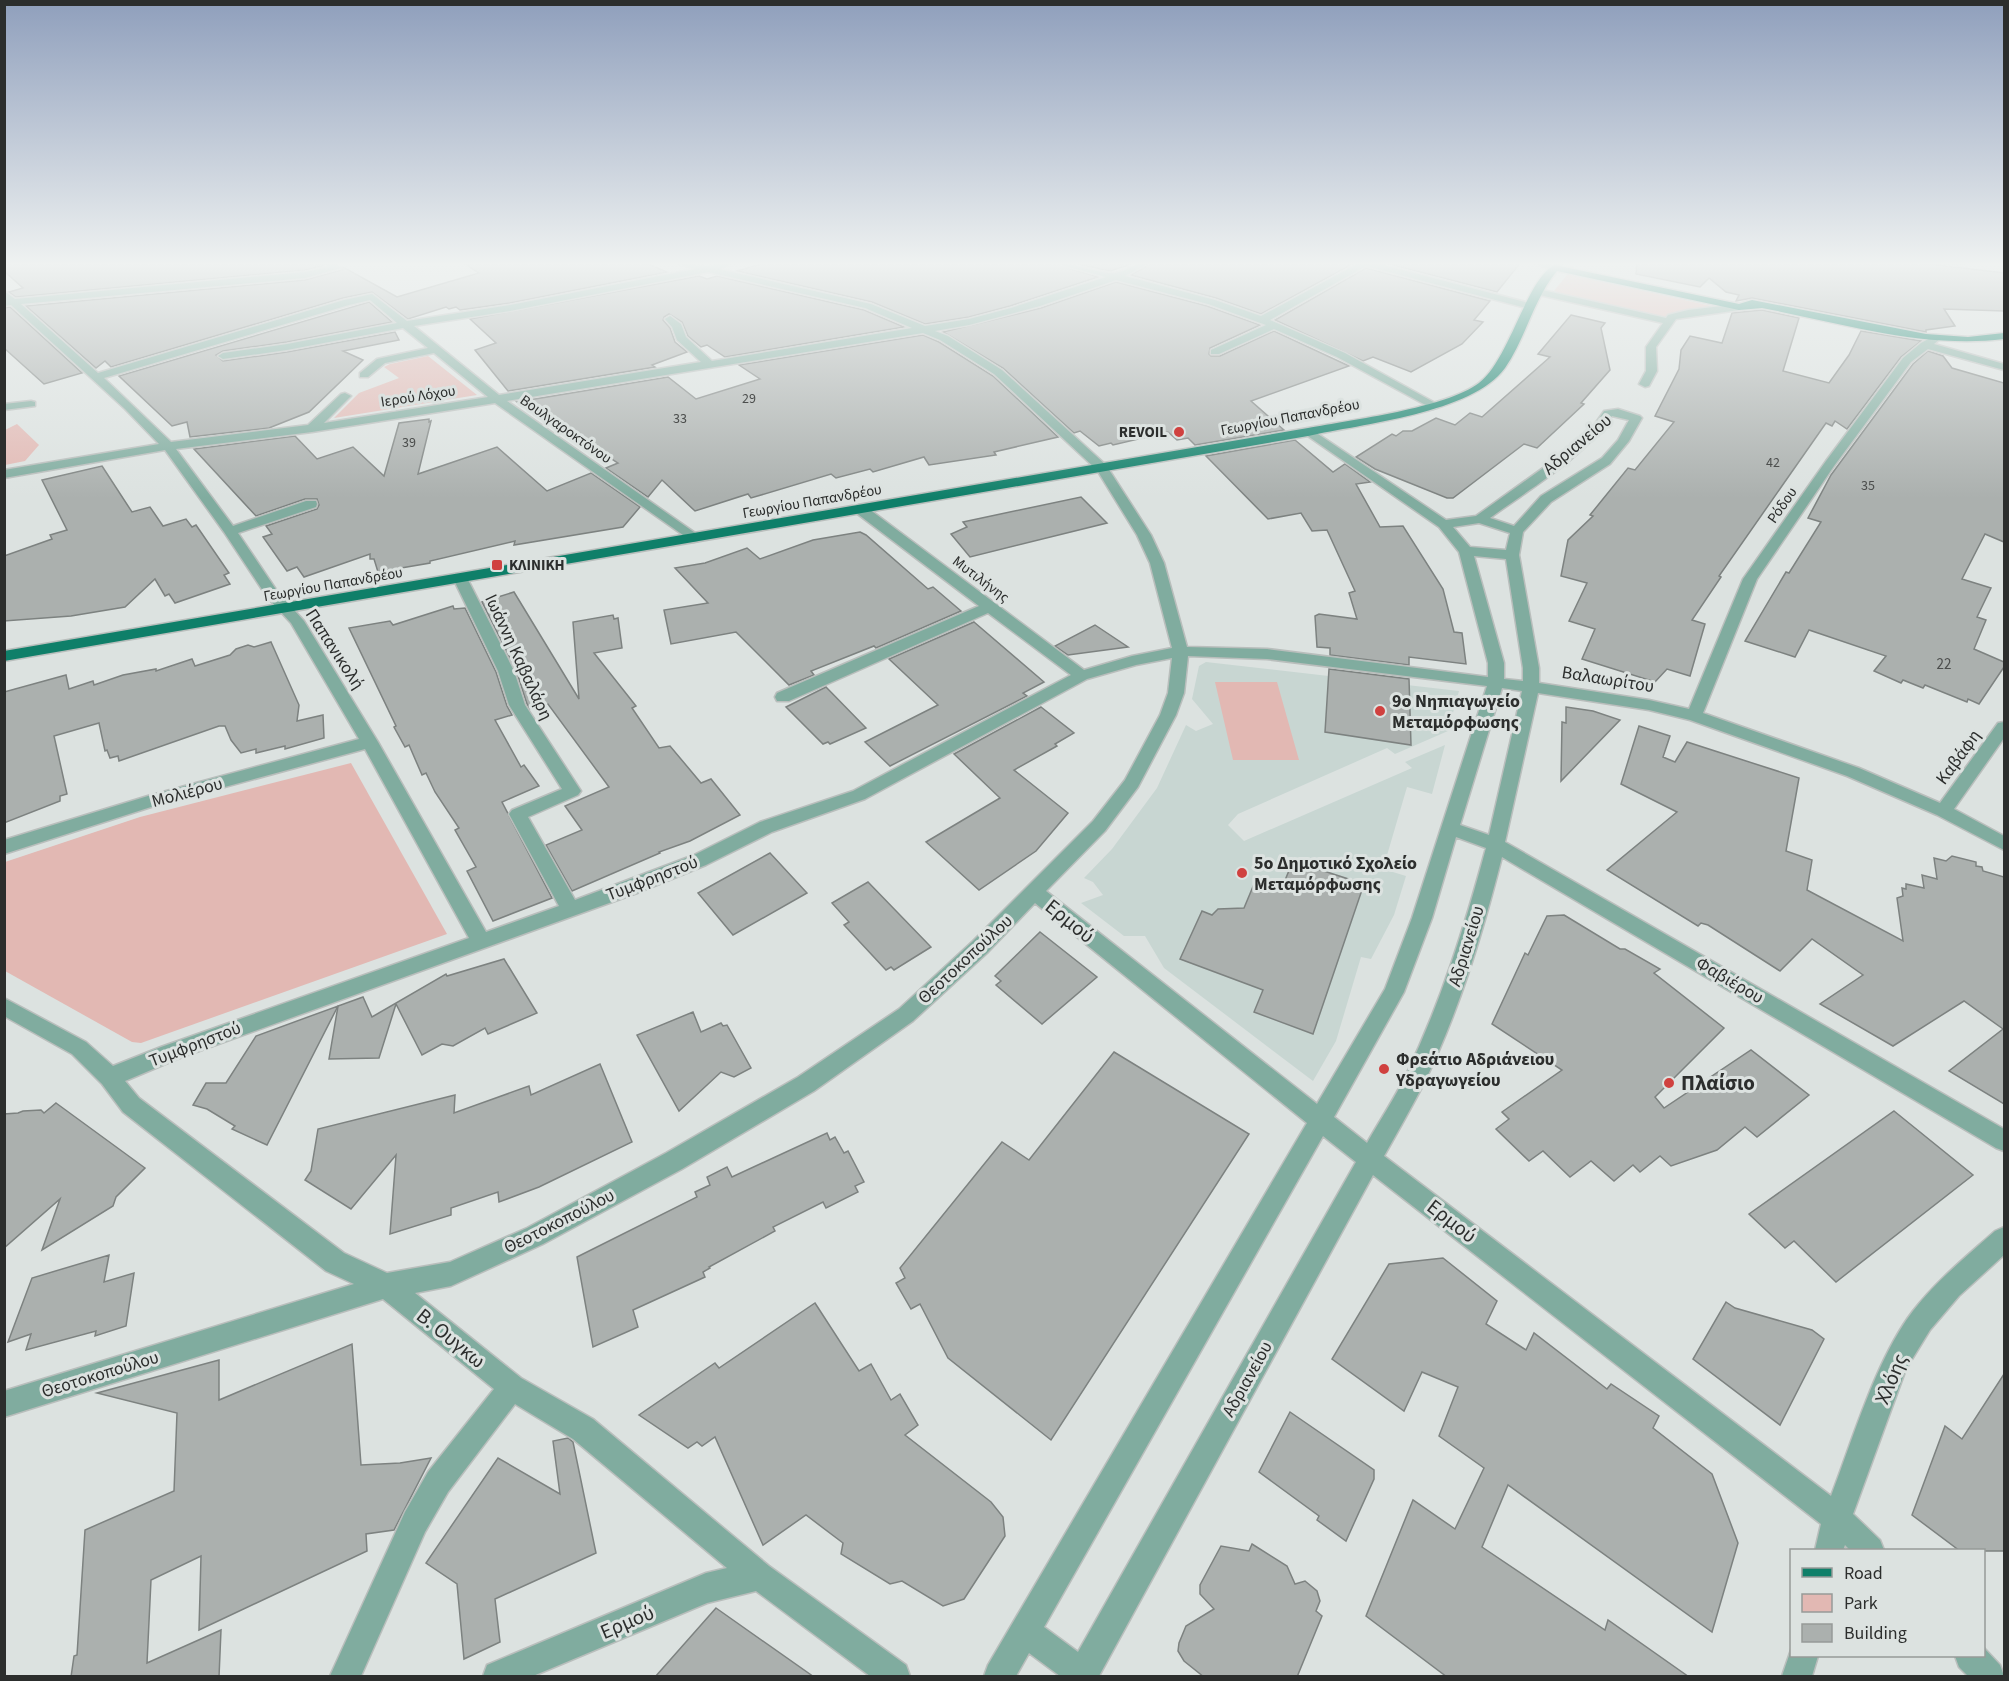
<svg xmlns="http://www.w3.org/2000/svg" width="2009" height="1681" font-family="'Source Sans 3',sans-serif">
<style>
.built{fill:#c8d6d2}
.green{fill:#e2b8b3}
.building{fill:#abb0ae;stroke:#7d8280;stroke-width:1.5}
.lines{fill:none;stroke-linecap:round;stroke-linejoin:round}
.minor-casing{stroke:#b9bebc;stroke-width:3}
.major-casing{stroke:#b9bebc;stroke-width:3}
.minor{fill:#80ac9f;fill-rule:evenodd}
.major{fill:#0f7f69;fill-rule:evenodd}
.poi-dot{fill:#d0413f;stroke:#dce2e0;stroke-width:2}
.labels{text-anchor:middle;stroke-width:6;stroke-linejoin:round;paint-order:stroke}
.far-number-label{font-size:14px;fill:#4c4e4d}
.far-street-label{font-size:15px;fill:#2c2e2d;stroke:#dce2e0}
.far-poi-label{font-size:15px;font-weight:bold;fill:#2c2e2d;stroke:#dce2e0;text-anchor:end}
.number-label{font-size:15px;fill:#4c4e4d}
.street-label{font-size:18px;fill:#2c2e2d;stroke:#dce2e0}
.poi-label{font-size:18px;font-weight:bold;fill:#2c2e2d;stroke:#dce2e0;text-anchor:start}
.near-street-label{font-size:21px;fill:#2c2e2d;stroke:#dce2e0}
.near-poi-label{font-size:21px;font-weight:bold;fill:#2c2e2d;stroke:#dce2e0;text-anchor:start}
</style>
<rect width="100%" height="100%" fill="#dce2e0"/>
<polygon class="built" points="1206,662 1459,691 1448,731 1395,754 1387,748 1238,814 1228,825 1244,841 1412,768 1405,762 1445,745 1432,794 1407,787 1383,869 1406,876 1394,915 1371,959 1361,957 1336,1041 1313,1081 1164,968 1145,936 1124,936 1081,903 1103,895 1093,882 1084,878 1112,849 1157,788 1186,725 1196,731 1213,724 1192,699 1199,666"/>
<g class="green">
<polygon points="1567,275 1571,275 1716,307 1679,311 1664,317 1593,303 1554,291"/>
<polygon points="428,356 477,395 334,418 359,393 399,378 384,367 390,364"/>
<polygon points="17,424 39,445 25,461 5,465 5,430"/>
<polygon points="1215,682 1277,682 1299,760 1233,760"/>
<polygon points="351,763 447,934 141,1043 132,1042 5,971 5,862 140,817"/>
</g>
<g class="building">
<polygon points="4,262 321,262 323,266 305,270 16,297 9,292 23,288 4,271"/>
<polygon points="462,262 643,262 667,272 510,303 460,310 456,307 449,309 446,307 408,319 372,292 343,298 111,367 105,361 96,368 26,306 305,280 342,270 343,267 397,297 479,273"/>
<polygon points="768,262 1048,262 1098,277 1010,306 969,317 925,324 872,302 737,271"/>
<polygon points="1069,262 1137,262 1110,271"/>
<polygon points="1153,262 1354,262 1354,263 1261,314 1216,298 1131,275"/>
<polygon points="1382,262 1521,262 1497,292"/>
<polygon points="1637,262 1913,262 2004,273 2004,311 1944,309 1955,326 1926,330 1926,332 1752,298 1736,301 1739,295 1726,292 1709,278 1700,287 1636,274"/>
<polygon points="1366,268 1490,301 1474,320 1483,322 1462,344 1411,372 1373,357 1363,361 1275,320"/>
<polygon points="699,276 707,279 717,276 864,310 904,327 725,357 707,345 701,347 688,336 682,322 669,314 664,317 663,320 670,328 675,342 687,352 652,365 655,367 508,391 475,350 496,343 470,319"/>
<polygon points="1116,282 1207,306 1260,325 1210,348 1209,354 1211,356 1220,356 1274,331 1349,366 1251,401 1284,430 1195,445 1188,438 1177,440 1168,432 1113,445 1111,443 1099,446 1080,431 1074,433 1003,368 943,332 1041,308"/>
<polygon points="369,302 392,322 287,342 223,351 216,355 223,361 287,352 395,332 399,340 343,351 363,360 309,412 269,428 190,437 187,422 172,426 119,376"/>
<polygon points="10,307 82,373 44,384 4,348 4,308"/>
<polygon points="1762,310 1799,318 1783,371 1829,383 1849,355 1861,331 1921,341 1901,357 1847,429 1835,421 1832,426 1826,423 1719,576 1721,577 1692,620 1705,624 1690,676 1667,669 1655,682 1582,659 1595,629 1569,621 1587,583 1561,576 1568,540 1593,516 1590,515 1628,468 1635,470 1674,422 1655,416 1679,369 1681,350 1690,336 1722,343 1732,313"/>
<polygon points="1571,315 1605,323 1601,328 1610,370 1581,403 1584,404 1537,448 1524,444 1453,498 1447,498 1375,469 1356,457 1392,434 1396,436 1403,431 1412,431 1436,418 1455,425 1470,413 1482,417 1550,357 1538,354"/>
<polygon points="923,335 939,342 993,376 1058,437 994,452 996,455 929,465 924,457 873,472 870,469 836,478 831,474 751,498 748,494 695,511 662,480 648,497 606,468 618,463 540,412 536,413 517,402 668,377 696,399 760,379 739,365"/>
<polygon points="1928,351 1943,356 1952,368 2004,383 2004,542 1985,534 1962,579 1991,588 1977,617 1986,620 1974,649 2004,662 2004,667 1979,704 1968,699 1967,702 1925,685 1923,688 1903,680 1901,683 1874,671 1886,656 1809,630 1795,657 1745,641 1786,572 1789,573 1821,522 1808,518 1831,475 1913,364"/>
<polygon points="429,419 429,422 431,421 418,474 497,447 547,491 591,473 640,507 623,527 514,545 515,541 430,561 430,563 378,572 374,559 370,559 370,554 304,577 297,567 287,571 263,537 272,534 266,526 317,509 319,505 317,499 305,499 256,516 194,449 295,436 317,459 353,447 384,476 399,423"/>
<polygon points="1295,440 1333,472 1345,464 1370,482 1356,484 1380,527 1403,526 1443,589 1454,632 1462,633 1466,664 1409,657 1409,665 1330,655 1330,648 1317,647 1315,616 1319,614 1357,619 1349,593 1355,591 1327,530 1312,531 1301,513 1268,519 1206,456"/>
<polygon points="102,466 132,512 150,507 163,526 186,519 192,527 196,525 229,573 224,575 230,584 175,603 169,594 165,596 155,579 125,607 71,616 4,621 4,556 52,539 50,535 67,530 42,480"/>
<polygon points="1081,497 1107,523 970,557 951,534 967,527 963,522"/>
<polygon points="860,532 866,535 928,589 933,587 961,611 876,648 874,646 811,671 814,675 789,685 736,632 671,644 664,610 708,603 675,568 705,563 747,548 760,559 813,540"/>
<polygon points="514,592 579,699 573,622 613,615 614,619 618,618 622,648 594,653 636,706 632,708 659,748 670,746 701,783 711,779 740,815 690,841 659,852 660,853 572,891 546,845 582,830 565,806 609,787 548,704 530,709 527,704 516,670 482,602"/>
<polygon points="453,606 454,609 465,608 496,672 507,706 512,715 495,720 521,767 524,765 539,786 502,802 552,898 493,921 467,871 476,867 455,830 459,828 435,792 426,773 422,775 409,745 405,747 394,727 396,726 349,628 390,621 393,625"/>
<polygon points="974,622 1044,682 1023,693 1027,696 890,766 865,742 938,705 889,659"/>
<polygon points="1095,625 1128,647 1068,655 1055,646"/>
<polygon points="271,642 299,705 297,721 323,715 324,738 285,749 285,746 256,753 256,749 241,753 231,740 225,726 219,726 119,761 118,756 110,758 107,750 105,751 99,723 54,736 67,794 60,796 60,801 4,823 4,692 66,675 69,689 93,681 94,685 123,675 156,669 156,671 192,659 195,666 230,655 236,649 248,645 254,647"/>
<polygon points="1329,669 1409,679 1411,745 1325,732"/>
<polygon points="826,687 866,728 830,744 828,742 823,744 786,707"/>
<polygon points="1041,707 1074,733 1055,744 1057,746 1014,770 1068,813 1036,851 979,890 926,842 1000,798 954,754"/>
<polygon points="1566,707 1593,711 1620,720 1561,781 1562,722 1566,723"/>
<polygon points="1639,726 1670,736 1663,757 1675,762 1687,742 1799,778 1786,851 1812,860 1807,890 1903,941 1897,898 1903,896 1902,888 1906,889 1906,884 1924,888 1922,875 1937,879 1934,858 1946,861 1952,856 1976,862 1976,866 1982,867 1983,871 2004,877 2004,1104 1949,1071 2003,1029 1964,1001 1893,1046 1820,1004 1863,975 1812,939 1780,971 1708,925 1701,923 1698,926 1607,870 1677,812 1621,784"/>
<polygon points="770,853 807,893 733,935 698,893"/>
<polygon points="1293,861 1364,884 1313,1034 1254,1012 1263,990 1180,959 1202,911 1212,915 1218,909 1244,908 1257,877 1283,885"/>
<polygon points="868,882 931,947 894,970 891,967 886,970 844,925 849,922 832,903"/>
<polygon points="1564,915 1620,949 1625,949 1660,969 1654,973 1724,1028 1655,1097 1664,1108 1751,1050 1809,1095 1757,1137 1745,1127 1717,1150 1671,1166 1660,1156 1640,1172 1633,1165 1614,1181 1591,1161 1570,1177 1543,1151 1529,1161 1496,1129 1509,1119 1502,1112 1562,1070 1492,1024 1525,953 1528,955 1547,916"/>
<polygon points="1040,932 1097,977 1042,1024 996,985 1001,981 995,976"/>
<polygon points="504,959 537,1013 488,1034 485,1028 453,1046 442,1044 422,1055 396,1004 379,1058 329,1059 338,1006 363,997 372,1017 446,974 447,976"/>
<polygon points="338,1006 267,1145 232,1129 235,1126 207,1109 193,1105 206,1083 226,1083 256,1036"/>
<polygon points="693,1012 701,1032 721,1023 723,1026 727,1025 751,1068 734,1077 721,1072 679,1111 637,1035"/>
<polygon points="1114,1052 1249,1134 1051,1440 948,1358 920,1304 911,1309 896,1283 905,1278 900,1268 1002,1142 1029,1160"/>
<polygon points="600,1064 632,1142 539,1187 499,1202 498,1192 451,1208 451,1215 390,1234 396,1155 351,1209 305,1180 311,1171 318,1129 455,1095 454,1113 529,1086 531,1095"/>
<polygon points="56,1103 145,1168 116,1197 113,1206 42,1250 60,1199 4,1248 4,1114 18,1113 23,1111 41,1110 44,1113"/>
<polygon points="1894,1111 1973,1175 1836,1282 1794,1241 1785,1248 1749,1214"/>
<polygon points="827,1133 830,1140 835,1137 844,1153 848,1151 864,1182 855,1186 858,1192 826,1208 823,1202 773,1227 775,1231 709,1267 710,1268 703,1272 705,1277 633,1310 638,1327 593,1347 577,1257 697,1197 695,1192 710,1185 707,1177 727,1167 732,1177"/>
<polygon points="109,1255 104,1282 134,1273 126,1326 95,1336 96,1331 26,1350 31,1334 8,1342 32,1278"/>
<polygon points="1443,1258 1497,1301 1486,1324 1526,1350 1534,1333 1607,1389 1611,1384 1659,1416 1653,1428 1712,1474 1738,1543 1712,1632 1508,1485 1482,1547 1605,1630 1608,1620 1689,1677 1447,1677 1366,1616 1413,1500 1455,1529 1484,1468 1439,1436 1458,1387 1422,1372 1404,1411 1332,1359 1389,1264"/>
<polygon points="1726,1302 1735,1308 1812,1330 1824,1339 1780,1425 1693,1359"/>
<polygon points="815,1303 859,1371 871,1364 891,1400 900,1394 918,1425 905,1435 991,1502 1003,1517 1005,1536 964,1599 943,1606 902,1581 890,1584 841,1554 843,1543 806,1515 763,1545 715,1437 702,1446 697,1442 688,1448 639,1415 715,1363 719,1368"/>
<polygon points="352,1344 361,1465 400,1463 431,1458 394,1530 366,1534 367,1551 199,1630 201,1556 151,1580 147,1663 221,1630 219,1677 71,1677 74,1656 77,1655 85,1530 174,1491 177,1413 97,1393 219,1360 219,1400"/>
<polygon points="2004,1374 2004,1551 1960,1551 1912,1515 1945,1426 1962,1439"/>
<polygon points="1290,1412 1374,1470 1374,1479 1346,1541 1317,1520 1319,1516 1259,1472"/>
<polygon points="568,1438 573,1442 596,1553 495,1599 500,1642 464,1659 457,1584 426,1563 498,1458 560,1494 553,1441"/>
<polygon points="1252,1544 1287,1566 1295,1584 1305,1581 1317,1591 1320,1601 1316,1611 1322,1616 1297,1677 1204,1677 1184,1661 1178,1651 1179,1643 1186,1626 1214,1609 1200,1594 1200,1585 1221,1546 1249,1551"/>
<polygon points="716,1608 814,1677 655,1677"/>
</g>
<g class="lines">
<g class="minor-casing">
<g id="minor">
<path d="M323,262h11l7,6 -36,10 -284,26 77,69 246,-73 28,-6 35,27 103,-16 185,-36 -23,-7c12,0 23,4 35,4 8,0 19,-4 30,-4l-18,7 152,35 54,22 44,-7 42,-11 95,-31 -56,-15c18,0 54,13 65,11 14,-2 20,-11 36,-11l-26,14 90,24 46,16 96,-52 -1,-2h16l161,42v4l-3,1 -164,-43 -96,54 75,33 92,51 2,2 -6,3 -96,-52 -63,-28 -55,25h-8v-4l55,-25 -58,-21 -92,-24 -76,26 -71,19 -34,6 13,5 54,34 104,95 45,70 13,28 23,84 80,2 221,28v-14l-29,-111 -20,-25 -137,-95 2,-2h8l134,90 30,-4 88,-63 26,-22 14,-20 14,-2 22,7 2,2 -13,23 -19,23 -59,38 -28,30 -4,23 20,113v15l110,17 40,9 54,-130 83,-118 77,-103 18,-15 15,-8 5,3 -7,6 70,20v6l-76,-21 -17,13 -77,104 -77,113 -54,134 156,55 81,35 58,-80 6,-1v16l-50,71 50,27v14l-67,-35 -90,-39 -157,-56 -41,-10 -111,-17 -33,149 499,287v22l-8,-3 -494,-291c-20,78 -44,158 -80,230 -12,23 -25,46 -38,69l447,340c22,-57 45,-137 82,-185 24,-31 54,-55 82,-80l9,-4v28l-45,41 -29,34 -24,39 -53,145 27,26 4,10h-34l-5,-5 -2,5h-28l6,-26 -448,-349 -274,501h-39l-31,-23 -13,23h-32l4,-11 319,-542 -272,-220 -48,50 -74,68 -99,70 -132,78 -139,75 -92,42 -36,7 106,85 72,41 176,147 137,99 4,11h-40l-114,-85 -49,12 -174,73h-50l4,-11 219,-92 21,-5 -154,-129 -58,-35 -67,88 -23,40 -64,144h-31l75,-164 23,-40 66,-83 -111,-90 -379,118v-26l350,-107 -28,-13 -203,-159 -21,-28 -30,-30 -68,-38v-18l82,44 27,24 48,-19 308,-109 -104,-189 -214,58 -147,47v-14l144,-44 211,-57 -68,-116 -24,-26 -43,-65 -59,-82 -161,28v-8l155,-26 -34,-35 -114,-104 -7,1v-15l11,8 290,-27 23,-5zM708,272l157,36 47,20 -200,33 -26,-24 -5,-13 -11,-8 -5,3 7,8 5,13 24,22 -202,33 -85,-69 96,-15zM370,300l27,23 -110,21 -64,9 -5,3 5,3 64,-9 116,-22 25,20 -51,11 -17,14v4h8l17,-14 49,-10 54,44 -164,26 27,-27 -6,-3 -4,1 -33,31 -137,17 -67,-64 245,-73zM923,333l17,7 54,34 103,96 40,65 13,28 22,85 -40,8 -48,14 -219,-164h-10l-1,3 1,3 124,94 -202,87 -2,4 2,4h12l199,-88 83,62 -218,116 -93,31 -66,33 -119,45 -47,-83 50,-22 3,-4 -56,-86 -11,-34 -47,-93 -2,-3h-10l-2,3 45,93 11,34 53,84 -50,21 -3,4 50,92 -73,26 -108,-190 -74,-121 -27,-30 -39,-58 78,-26 1,-3 -1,-3h-10l-73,25 -57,-77 136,-17 183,-29 198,139 5,-1 2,-3 -2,-3 -191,-134zM1612,416l17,4 -11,20 -16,18 -61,38 -27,30 -24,-8c42,-31 91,-58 122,-102zM1479,523l31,10 -4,17 -36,-3 -17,-20zM1474,556l32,3 17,109v13l-19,-2v-16zM1188,656l79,3 220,27 -75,232 -27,71 -68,115 -271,-213 59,-60 33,-44 38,-72 8,-22zM1172,658l-4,35 -8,22 -35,65 -32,41 -120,120 -74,68 -101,68 -132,76 -139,75 -77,34 -63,11 -43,-20 -205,-155 -14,-17 52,-22 460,-166 69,-28 66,-33 93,-33 222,-120 49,-14zM1502,688l20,3 -33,144 -29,-10zM1456,837l30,11c-21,78 -45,154 -80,227 -11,23 -26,45 -39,68l-33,-26 70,-125 28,-74zM1323,1136l33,26 -278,490 -34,-25z"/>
<polygon points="1531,262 1553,265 1556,262 1566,262 1555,271"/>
<path d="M1941,262h27c-6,4 -21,4 -27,0z"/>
<polygon points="1538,289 1666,318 1668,315 1688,310 1739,304 1744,307 1739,310 1676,319 1656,347 1657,371 1649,386 1645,387 1639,384 1646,371 1646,347 1663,323 1535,294 1535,290"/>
<polygon points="31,401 35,402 35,406 4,410 4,404"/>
<polygon points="1792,1647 1792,1656 1818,1656 1812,1676 1782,1676"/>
<polygon points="1984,1648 2000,1665 2004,1676 1968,1676 1959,1667 1955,1656 1984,1656"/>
</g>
</g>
<g class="major-casing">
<path id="major" d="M1555,265l184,39 13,-4 174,34 42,3 36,-4v6c-80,10 -163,-16 -242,-31l-23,2 -182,-39c-24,29 -31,67 -52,97 -32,45 -144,56 -197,68l-1304,225v-10l1304,-223c43,-8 138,-20 171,-45 31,-24 48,-106 76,-118z"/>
</g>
<use href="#minor" class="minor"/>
<use href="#major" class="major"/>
</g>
<linearGradient id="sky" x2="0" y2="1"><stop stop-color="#8f9fbc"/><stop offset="0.53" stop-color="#eff2f1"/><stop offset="1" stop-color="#eff2f1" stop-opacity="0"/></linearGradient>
<rect width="2009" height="498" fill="url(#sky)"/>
<g class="poi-dot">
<circle cx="1179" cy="432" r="6"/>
<rect x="491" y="559" width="12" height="12" rx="3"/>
<circle cx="1380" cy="711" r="6"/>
<circle cx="1242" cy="873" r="6"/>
<circle cx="1384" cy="1069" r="6"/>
<circle cx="1669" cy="1083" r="6"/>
</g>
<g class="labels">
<g class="far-number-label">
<text x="749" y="403">29</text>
<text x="680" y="423">33</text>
<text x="409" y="447">39</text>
<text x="1773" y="467">42</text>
<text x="1868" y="490">35</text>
</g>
<g class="far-street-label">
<text transform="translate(418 396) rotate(-9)" y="5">Ιερού Λόχου</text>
<text transform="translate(1290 417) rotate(-11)" y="5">Γεωργίου Παπανδρέου</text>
<text transform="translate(566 429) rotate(35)" y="5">Βουλγαροκτόνου</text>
<text transform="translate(812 501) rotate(-10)" y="5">Γεωργίου Παπανδρέου</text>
<text transform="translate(1782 505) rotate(-55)" y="5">Ρόδου</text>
<text transform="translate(981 579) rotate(37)" y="5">Μυτιλήνης</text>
<text transform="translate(333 584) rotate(-10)" y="5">Γεωργίου Παπανδρέου</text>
</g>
<g class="far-poi-label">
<text x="1167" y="437">REVOIL</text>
<text x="509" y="570" text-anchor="start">ΚΛΙΝΙΚΗ</text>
</g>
<g class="number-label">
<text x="1944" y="669">22</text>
</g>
<g class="street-label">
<text transform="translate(1577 444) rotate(-40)" y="6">Αδριανείου</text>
<text transform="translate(335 649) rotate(57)" y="6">Παπανικολή</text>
<text transform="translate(519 657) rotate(65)" y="6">Ιωάννη Καβαλάρη</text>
<text transform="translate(1608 679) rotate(9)" y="6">Βαλαωρίτου</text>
<text transform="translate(1958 757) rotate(-54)" y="6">Καβάφη</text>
<text transform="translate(187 792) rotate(-15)" y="6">Μολιέρου</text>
<text transform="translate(652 878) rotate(-21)" y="6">Τυμφρηστού</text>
<text transform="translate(1466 946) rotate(-73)" y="6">Αδριανείου</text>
<text transform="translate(965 959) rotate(-43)" y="6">Θεοτοκοπούλου</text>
<text transform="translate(1730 980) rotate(30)" y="6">Φαβιέρου</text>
<text transform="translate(195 1044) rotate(-21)" y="6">Τυμφρηστού</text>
<text transform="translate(559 1221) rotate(-27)" y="6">Θεοτοκοπούλου</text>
<text transform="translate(100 1374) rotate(-17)" y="6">Θεοτοκοπούλου</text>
<text transform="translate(1247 1379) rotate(-61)" y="6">Αδριανείου</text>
</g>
<g class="poi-label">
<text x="1392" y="707">9ο Νηπιαγωγείο<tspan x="1392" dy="21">Μεταμόρφωσης</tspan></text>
<text x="1254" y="869">5ο Δημοτικό Σχολείο<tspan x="1254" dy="21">Μεταμόρφωσης</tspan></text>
<text x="1396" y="1065">Φρεάτιο Αδριάνειου<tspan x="1396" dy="21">Υδραγωγείου</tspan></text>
</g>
<g class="near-street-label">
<text transform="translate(1070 921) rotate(39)" y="7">Ερμού</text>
<text transform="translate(1452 1221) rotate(38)" y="7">Ερμού</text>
<text transform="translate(451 1338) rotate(39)" y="7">Β. Ουγκω</text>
<text transform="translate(1891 1379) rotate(-67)" y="7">Χλόης</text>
<text transform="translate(627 1622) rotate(-23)" y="7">Ερμού</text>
</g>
<g class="near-poi-label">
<text x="1681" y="1090">Πλαίσιο</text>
</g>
</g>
<rect width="2009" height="1681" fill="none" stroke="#2c2e2d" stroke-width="12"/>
<rect x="1790" y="1549" width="195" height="108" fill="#dce2e0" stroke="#969a98" stroke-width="1.5"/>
<rect x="1802" y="1568" width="30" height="9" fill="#0f7f69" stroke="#969a98" stroke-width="1.5"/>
<text x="1844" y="1579" font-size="18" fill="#2c2e2d">Road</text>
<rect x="1802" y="1594" width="30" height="18" fill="#e2b8b3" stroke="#969a98" stroke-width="1.5"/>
<text x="1844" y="1609" font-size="18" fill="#2c2e2d">Park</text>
<rect x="1802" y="1624" width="30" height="18" fill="#abb0ae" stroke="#969a98" stroke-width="1.5"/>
<text x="1844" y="1639" font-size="18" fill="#2c2e2d">Building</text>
</svg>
